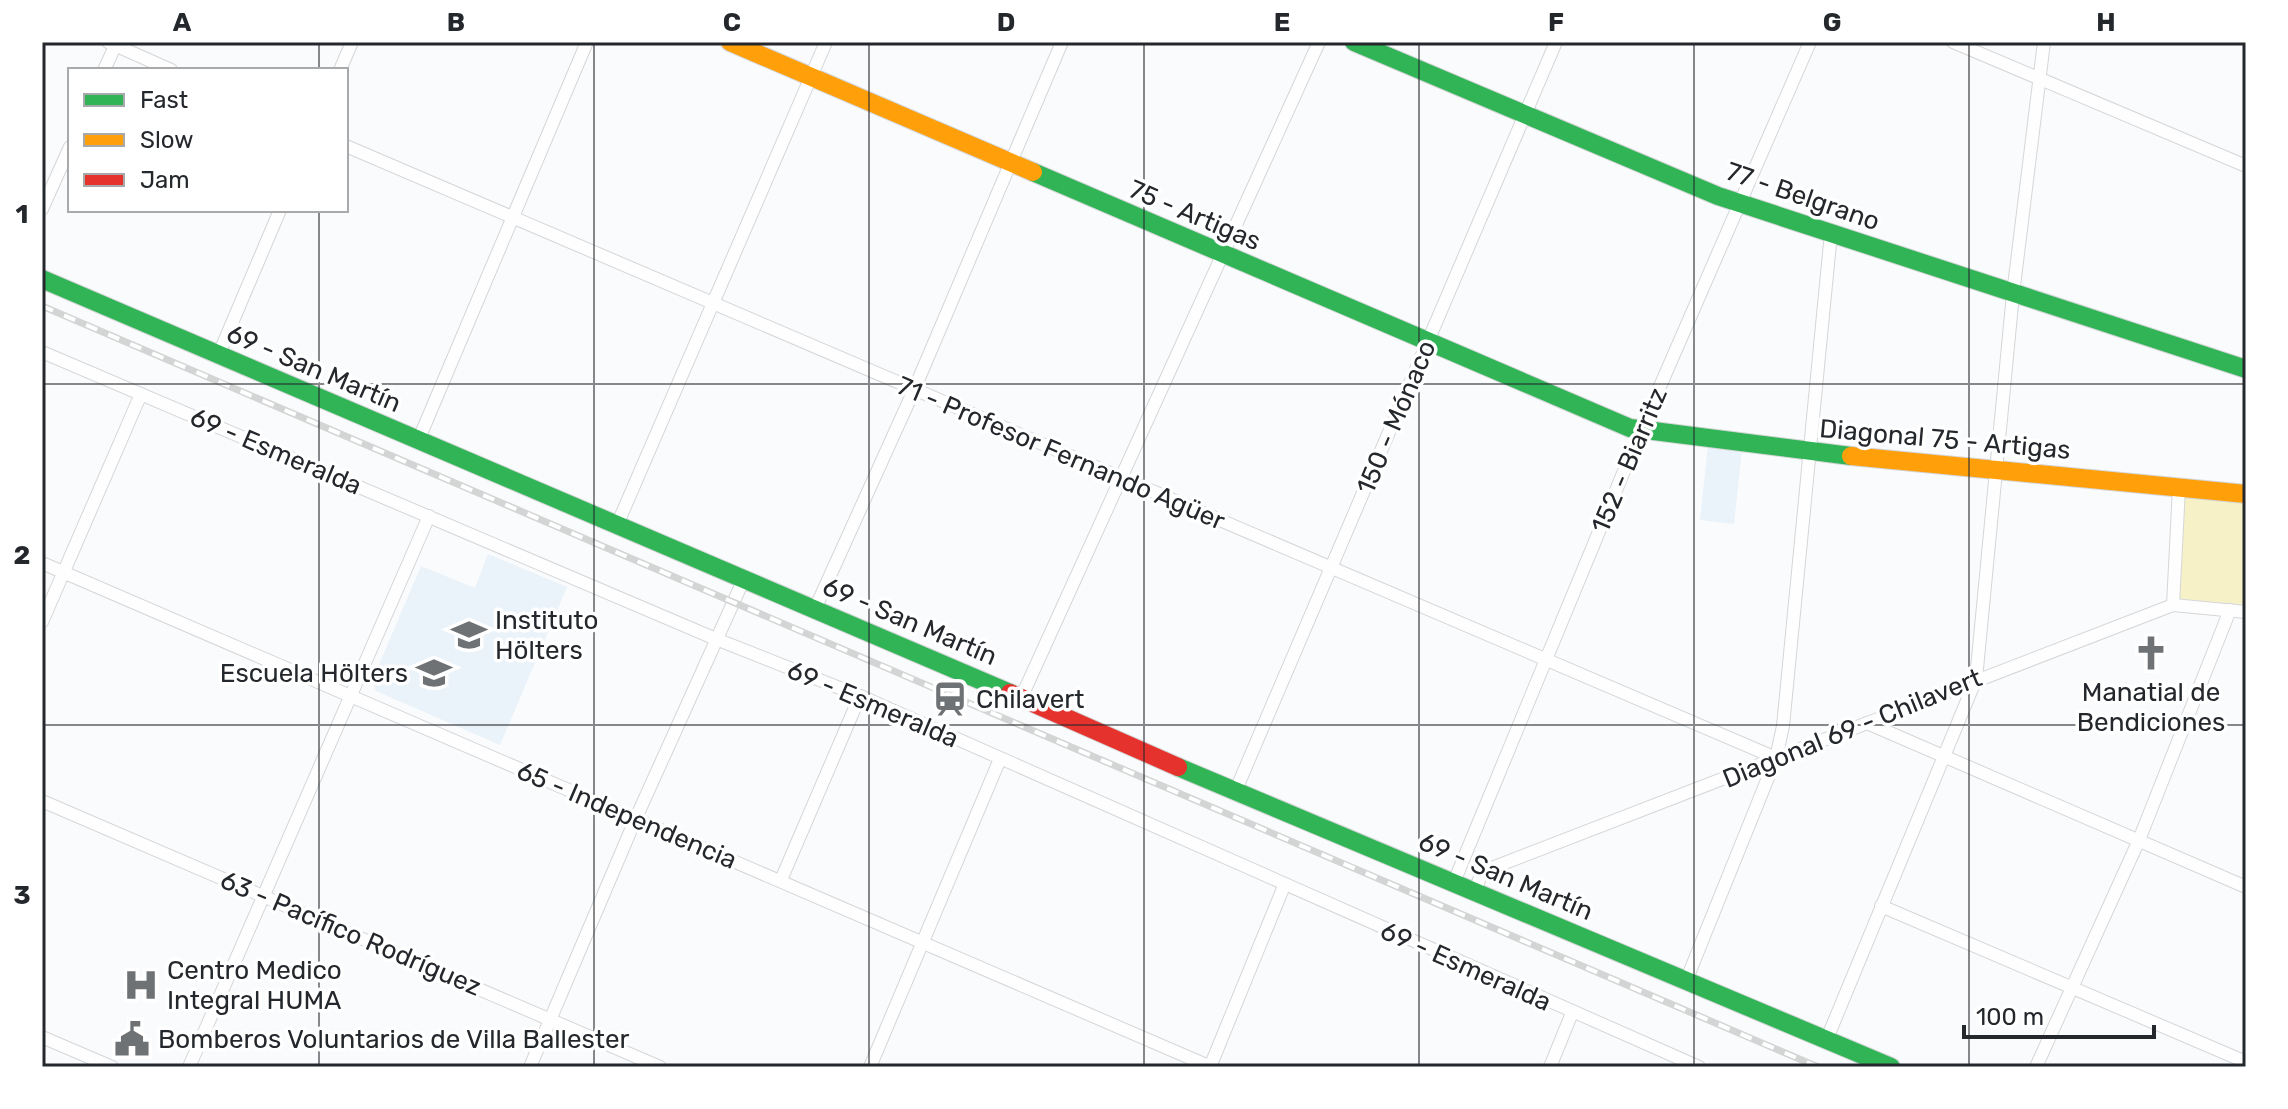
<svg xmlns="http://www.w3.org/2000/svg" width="2288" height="1109" font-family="Rubik,sans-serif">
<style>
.built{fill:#eaf2fa}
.green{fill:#f7f1c7}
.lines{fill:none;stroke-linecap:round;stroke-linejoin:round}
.street-casing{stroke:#d4d6d8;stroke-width:14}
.fast-casing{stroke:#d4d6d8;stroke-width:20}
.slow-casing{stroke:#d4d6d8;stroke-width:20}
.jam-casing{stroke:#d4d6d8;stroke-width:20}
.street{stroke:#fefeff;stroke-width:12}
.fast{stroke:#30b455;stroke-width:18}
.slow{stroke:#ff9f0a;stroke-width:18}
.jam{stroke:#e5322d;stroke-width:18}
.rail-casing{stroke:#d3d4d4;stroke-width:7}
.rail{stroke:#fff;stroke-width:4;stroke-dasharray:12;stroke-linecap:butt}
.grid{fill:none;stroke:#24282c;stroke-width:2;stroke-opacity:0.55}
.labels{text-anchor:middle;stroke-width:7;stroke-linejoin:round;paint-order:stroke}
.street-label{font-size:26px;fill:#24282c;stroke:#fff}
.poi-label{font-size:26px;fill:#24282c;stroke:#fff;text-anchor:start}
.neatline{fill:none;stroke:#24282c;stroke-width:3}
.grid-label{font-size:26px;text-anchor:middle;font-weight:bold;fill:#24282c}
</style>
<rect width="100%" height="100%" fill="#fafbfc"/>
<g class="built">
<polygon points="1708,445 1742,449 1734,524 1700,520"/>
<polygon points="488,554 567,587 500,745 376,691 372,681 421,566 475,588"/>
</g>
<polygon class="green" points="2185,497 2246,502 2246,605 2176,599"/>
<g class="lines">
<g class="street-casing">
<g id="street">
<polyline points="108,42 171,70"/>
<polyline points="1953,42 2246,166"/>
<polyline points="104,70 117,42"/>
<polyline points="340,70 352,42"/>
<polyline points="346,146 1776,758"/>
<polyline points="42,209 70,147"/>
<polyline points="42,352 716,639 860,696 1699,1067"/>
<polyline points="218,356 280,210"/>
<polyline points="418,441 587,42"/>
<polyline points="617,525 826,42"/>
<polyline points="42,563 1211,1067"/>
<polyline points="2173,605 2179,487"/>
<polyline points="815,609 914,390 1062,42"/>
<polyline points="42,622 141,394"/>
<polyline points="1022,696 1319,42"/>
<polyline points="1867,723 2246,887"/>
<polyline points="1235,792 1556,42"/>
<polyline points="42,801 660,1067"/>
<polyline points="781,880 860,696"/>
<polyline points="1454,882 1641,430 1810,42"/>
<polyline points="1475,891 1481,875 1489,869 2173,605 2246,612"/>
<polyline points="1881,906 2246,1062"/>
<polyline points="1686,981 1776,758 1783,726 1831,233"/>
<polyline points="42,1037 112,1067"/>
<polyline points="1826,1041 1976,679 2013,294 2044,42"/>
<polyline points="189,1067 429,516"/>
<polyline points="530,1067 636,818 743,581"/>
<polyline points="870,1067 1000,759"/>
<polyline points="1210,1067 1284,886"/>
<polyline points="1550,1067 1572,1013"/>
<polyline points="2036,1067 2139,840 2230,610"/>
</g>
</g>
<g class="fast-casing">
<g id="fast">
<polyline points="1354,42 1718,196 2246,369"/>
<polyline points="1033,172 1630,428 1851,456"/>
<polyline points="42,279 1010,693"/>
<polyline points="1178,767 1891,1067"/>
</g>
</g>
<g class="slow-casing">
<g id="slow">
<polyline points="730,42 1033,172"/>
<polyline points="1851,456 2246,494"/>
</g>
</g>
<g class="jam-casing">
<polyline id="jam" points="1010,693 1178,767"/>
</g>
<use href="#street" class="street"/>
<use href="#fast" class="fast"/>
<use href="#slow" class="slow"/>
<use href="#jam" class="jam"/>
<g class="rail-casing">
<polyline id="rail" points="42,306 1818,1067"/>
</g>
<use href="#rail" class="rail"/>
</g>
<path class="grid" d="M319,42v28M594,42v1025M869,42v1025M1144,42v1025M1419,42v1025M1694,42v1025M1969,42v1025M319,210v857M42,384h2204M42,725h2204"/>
<defs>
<g id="school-bare" transform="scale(2.76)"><path d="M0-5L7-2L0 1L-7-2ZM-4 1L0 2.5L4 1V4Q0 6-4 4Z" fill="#6f7275" stroke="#fff" stroke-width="2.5" paint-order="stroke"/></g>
<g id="church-bare" transform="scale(2.76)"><path d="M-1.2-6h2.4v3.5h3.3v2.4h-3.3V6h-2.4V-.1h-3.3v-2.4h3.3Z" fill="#6f7275" stroke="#fff" stroke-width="2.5" paint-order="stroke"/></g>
<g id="station-bare" transform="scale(2.76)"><path d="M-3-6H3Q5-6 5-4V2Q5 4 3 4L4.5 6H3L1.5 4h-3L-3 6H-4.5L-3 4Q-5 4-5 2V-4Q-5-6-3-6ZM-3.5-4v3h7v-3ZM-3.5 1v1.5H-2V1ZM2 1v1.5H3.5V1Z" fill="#6f7275" stroke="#fff" stroke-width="2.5" paint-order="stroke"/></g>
<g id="hospital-bare" transform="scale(2.76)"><path d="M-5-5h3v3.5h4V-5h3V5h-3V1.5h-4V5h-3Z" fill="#6f7275" stroke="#fff" stroke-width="2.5" paint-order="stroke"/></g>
<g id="civic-bare" transform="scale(2.76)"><path d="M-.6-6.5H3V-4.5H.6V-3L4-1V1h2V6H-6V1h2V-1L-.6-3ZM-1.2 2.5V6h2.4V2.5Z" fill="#6f7275" stroke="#fff" stroke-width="2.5" paint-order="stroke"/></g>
</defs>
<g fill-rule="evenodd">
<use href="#school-bare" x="469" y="635"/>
<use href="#church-bare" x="2151" y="653"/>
<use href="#school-bare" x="434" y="673"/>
<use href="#station-bare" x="950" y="699"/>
<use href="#hospital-bare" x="141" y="985"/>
<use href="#civic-bare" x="132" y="1039"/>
</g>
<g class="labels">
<g class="street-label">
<text transform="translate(1803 196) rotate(19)" y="9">77 - Belgrano</text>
<text transform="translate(1195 215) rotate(23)" y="9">75 - Artigas</text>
<text transform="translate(314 368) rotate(23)" y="9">69 - San Martín</text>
<text transform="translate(1396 417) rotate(-67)" y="9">150 - Mónaco</text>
<text transform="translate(1945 439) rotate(5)" y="9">Diagonal 75 - Artigas</text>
<text transform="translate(276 451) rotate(23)" y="9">69 - Esmeralda</text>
<text transform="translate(1061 453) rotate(23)" y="9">71 - Profesor Fernando Agüer</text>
<text transform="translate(1629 460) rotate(-67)" y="9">152 - Biarritz</text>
<text transform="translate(910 621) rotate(23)" y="9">69 - San Martín</text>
<text transform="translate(873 704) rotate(23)" y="9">69 - Esmeralda</text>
<text transform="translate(1852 728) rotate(-22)" y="9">Diagonal 69 - Chilavert</text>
<text transform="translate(627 815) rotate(23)" y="9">65 - Independencia</text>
<text transform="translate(1506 876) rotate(23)" y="9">69 - San Martín</text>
<text transform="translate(351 933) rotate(23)" y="9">63 - Pacífico Rodríguez</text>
<text transform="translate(1466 966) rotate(24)" y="9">69 - Esmeralda</text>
</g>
<g class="poi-label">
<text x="495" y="629">Instituto<tspan x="495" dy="30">Hölters</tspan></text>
<text x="408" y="682" text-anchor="end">Escuela Hölters</text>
<text x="2151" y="701" text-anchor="middle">Manatial de<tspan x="2151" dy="30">Bendiciones</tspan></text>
<text x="976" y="708">Chilavert</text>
<text x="167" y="979">Centro Medico<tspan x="167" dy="30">Integral HUMA</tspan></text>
<text x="158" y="1048">Bomberos Voluntarios de Villa Ballester</text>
</g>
</g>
<rect width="2288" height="1109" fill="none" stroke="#ffffff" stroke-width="88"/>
<rect x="68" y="68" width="280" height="144" fill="#ffffff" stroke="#a7a9ab" stroke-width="2"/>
<rect x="84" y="94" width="40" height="12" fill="#30b455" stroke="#a7a9ab" stroke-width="2"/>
<text x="140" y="108" font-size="24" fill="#24282c">Fast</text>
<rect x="84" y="134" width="40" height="12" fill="#ff9f0a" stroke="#a7a9ab" stroke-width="2"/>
<text x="140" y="148" font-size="24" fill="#24282c">Slow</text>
<rect x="84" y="174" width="40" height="12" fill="#e5322d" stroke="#a7a9ab" stroke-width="2"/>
<text x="140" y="188" font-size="24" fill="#24282c">Jam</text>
<path d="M1964 1025v12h190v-12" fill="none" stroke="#24282c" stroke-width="4"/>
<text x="1976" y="1025" font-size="24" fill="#24282c" stroke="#ffffff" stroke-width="6" paint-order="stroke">100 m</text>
<rect x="44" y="44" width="2200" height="1021" class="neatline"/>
<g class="grid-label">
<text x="182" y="31">A</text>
<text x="456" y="31">B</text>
<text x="732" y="31">C</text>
<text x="1006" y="31">D</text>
<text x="1282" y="31">E</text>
<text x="1556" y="31">F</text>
<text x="1832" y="31">G</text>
<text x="2106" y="31">H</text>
<text x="22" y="223">1</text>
<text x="22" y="564">2</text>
<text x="22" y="904">3</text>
</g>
</svg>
